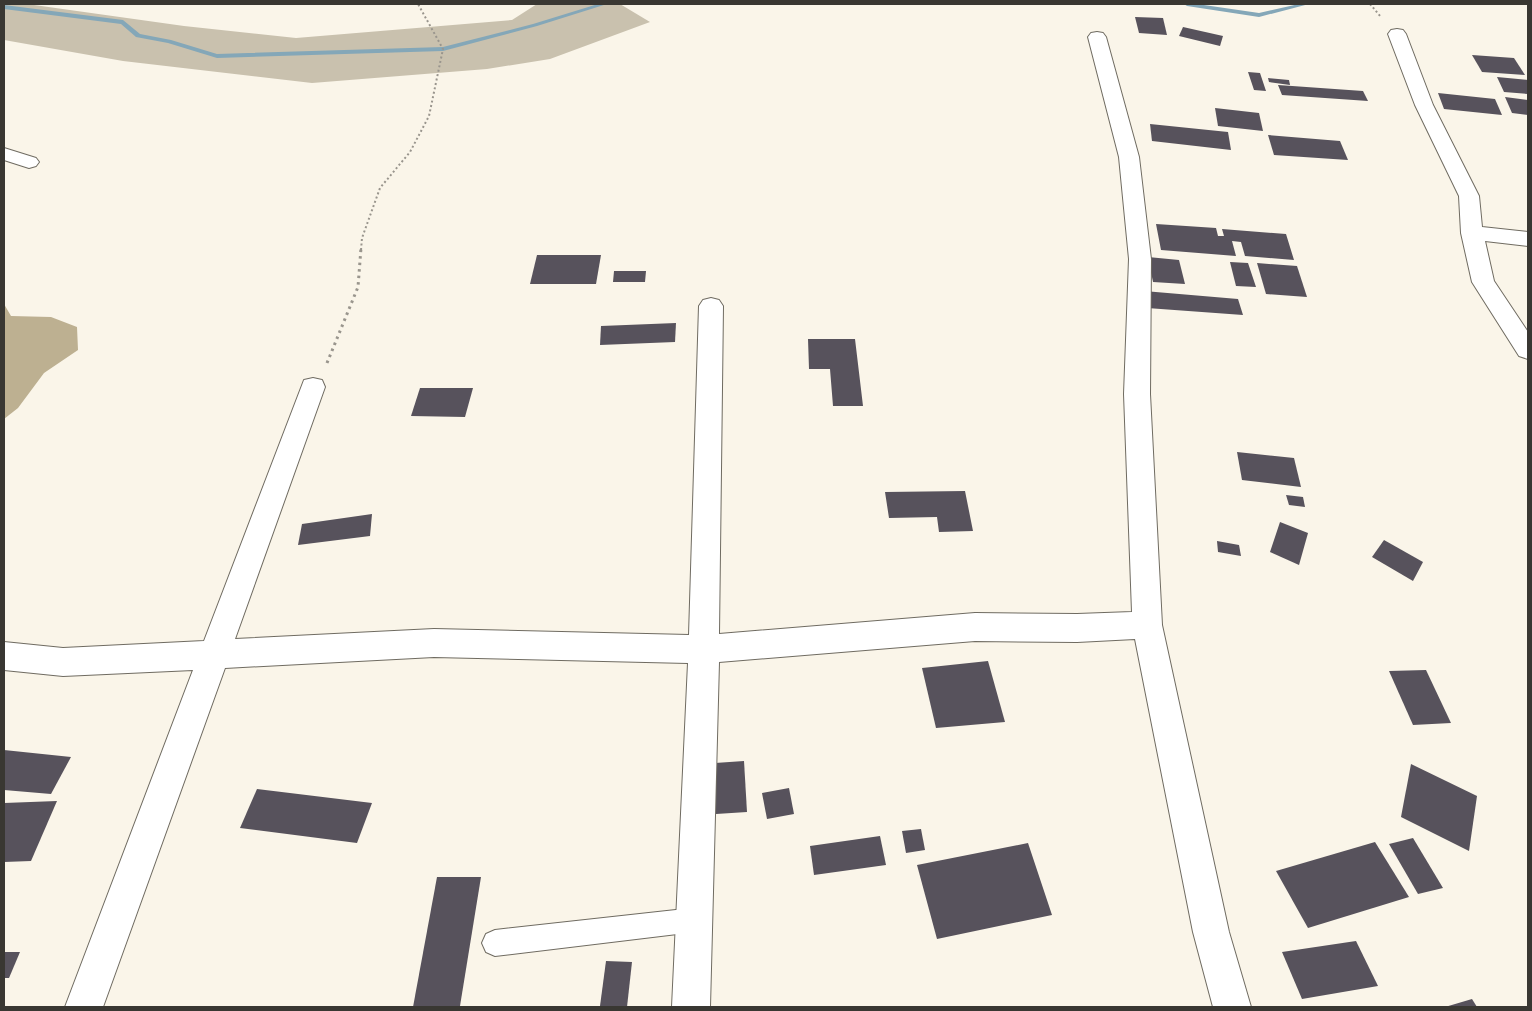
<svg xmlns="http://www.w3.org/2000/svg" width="1532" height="1011" font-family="Commissioner,sans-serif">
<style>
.green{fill:#c9c1ae}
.forest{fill:#bdb091}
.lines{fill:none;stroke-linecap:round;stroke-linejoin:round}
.stream{fill:#84a7b8;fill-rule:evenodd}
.building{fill:#57525c}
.service-casing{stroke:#6f6b61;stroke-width:2}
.minor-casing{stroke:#6f6b61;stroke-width:2}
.path-far1{stroke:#99958d;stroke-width:2;stroke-dasharray:2 2.5;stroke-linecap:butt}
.path{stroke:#99958d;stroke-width:3;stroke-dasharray:2.5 4;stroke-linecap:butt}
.service{fill:#fff;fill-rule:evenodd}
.minor{fill:#fff;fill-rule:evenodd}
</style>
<rect width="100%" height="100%" fill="#faf5e9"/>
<polygon class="green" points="4,4 27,4 184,26 296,38 512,20 537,4 620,4 650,22 550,59 487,69 312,83 123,61 4,40"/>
<polygon class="forest" points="4,304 11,316 51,317 77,327 78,350 44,373 18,408 4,419"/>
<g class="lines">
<g class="stream">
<polygon points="598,4 607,4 537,26 443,51 217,58 168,43 136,37 121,24 4,9 4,5 123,20 140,34 171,40 217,54 443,47 533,24"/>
<polygon points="1184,4 1197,4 1259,13 1299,4 1309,4 1259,17 1187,6"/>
</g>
</g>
<g class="building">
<polygon points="1135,17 1163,18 1167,35 1139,33"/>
<polygon points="1183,27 1223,36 1220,46 1179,36"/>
<polygon points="1472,55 1514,58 1525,75 1482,72"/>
<polygon points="1248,72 1260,73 1266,91 1254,90"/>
<polygon points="1497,77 1528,80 1528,94 1504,92"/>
<polygon points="1268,78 1289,80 1290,85 1269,82"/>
<polygon points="1278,85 1363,91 1368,101 1282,95"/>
<polygon points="1438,93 1495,99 1502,115 1444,109"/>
<polygon points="1505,97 1528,100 1528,115 1512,113"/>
<polygon points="1215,108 1259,113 1263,131 1218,126"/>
<polygon points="1150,124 1228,132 1231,150 1152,141"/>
<polygon points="1268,135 1340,141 1348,160 1274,155"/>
<polygon points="1156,224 1216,228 1218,236 1224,236 1222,229 1286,234 1294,260 1245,256 1241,242 1232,241 1236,256 1161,250"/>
<polygon points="537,255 601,255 596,284 530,284"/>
<polygon points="1148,257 1179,260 1185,284 1153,282"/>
<polygon points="1230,262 1248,263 1256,287 1236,286"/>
<polygon points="1257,263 1297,266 1307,297 1266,294"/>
<polygon points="614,271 646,271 645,282 613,282"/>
<polygon points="1144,291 1238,299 1243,315 1147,308"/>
<polygon points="676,323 675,342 600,345 601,326"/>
<polygon points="808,339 855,339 863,406 833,406 830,369 809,369"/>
<polygon points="420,388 473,388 465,417 411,416"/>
<polygon points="1237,452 1294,458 1301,487 1242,480"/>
<polygon points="965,491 973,531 939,532 937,517 889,518 885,492"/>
<polygon points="1286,495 1303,497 1305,507 1289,505"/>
<polygon points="372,514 370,536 298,545 302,524"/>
<polygon points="1280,522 1308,533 1299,565 1270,552"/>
<polygon points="1384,540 1423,562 1413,581 1372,557"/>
<polygon points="1217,541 1239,545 1241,556 1218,552"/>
<polygon points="988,661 1005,722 936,728 922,668"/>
<polygon points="1426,670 1451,723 1413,725 1389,671"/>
<polygon points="4,750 71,757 51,794 4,790"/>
<polygon points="744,761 747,812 716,814 715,763"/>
<polygon points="1411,764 1477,796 1469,851 1401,817"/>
<polygon points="789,788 794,814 767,819 762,793"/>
<polygon points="257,789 372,803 357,843 240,828"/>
<polygon points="57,801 31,861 4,862 4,803"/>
<polygon points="921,829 925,850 906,853 902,831"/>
<polygon points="880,836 886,865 814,875 810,846"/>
<polygon points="1413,838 1443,888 1418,894 1389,844"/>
<polygon points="1375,842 1409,897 1308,928 1276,871"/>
<polygon points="1028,843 1052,915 937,939 917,865"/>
<polygon points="437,877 481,877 460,1006 413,1007"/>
<polygon points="1356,941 1378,986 1302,999 1282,952"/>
<polygon points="4,952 20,952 9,978 4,978"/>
<polygon points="606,961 632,962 627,1007 600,1006"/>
<polygon points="1472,999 1477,1007 1445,1007"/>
</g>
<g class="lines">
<g class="service-casing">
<polygon id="service" points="694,908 703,911 706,920 703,929 694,932 495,956 486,952 482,943 486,934 495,930"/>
</g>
<g class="minor-casing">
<g id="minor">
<polygon points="1397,29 1403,30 1406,34 1433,105 1479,196 1482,227 1528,232 1528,246 1485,241 1494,281 1528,332 1528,359 1519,356 1472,282 1461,233 1459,196 1415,105 1388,34 1391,30"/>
<polygon points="1097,32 1103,33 1106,37 1139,157 1151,259 1150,394 1162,625 1229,932 1251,1007 1213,1007 1193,932 1135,639 1077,642 975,641 719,662 710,1007 672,1007 688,663 434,657 225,668 103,1007 65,1007 193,670 63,676 4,670 4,642 63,648 204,641 304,380 313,378 322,380 325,387 235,639 434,629 689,635 699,306 703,300 711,298 719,300 723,306 719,634 975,613 1077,614 1132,612 1124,394 1129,259 1119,157 1088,37 1091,33"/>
<polygon points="4,148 36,158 39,162 36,166 29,168 4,160"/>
</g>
</g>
<g class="path-far1">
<polyline points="1370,4 1381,17"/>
<polyline points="361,250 362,238 380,188 410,152 429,116 443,49 418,4"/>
</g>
<polyline class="path" points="327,363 358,287 361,248"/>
<use href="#service" class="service"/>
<use href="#minor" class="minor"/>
</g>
<rect width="1532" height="1011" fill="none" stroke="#393732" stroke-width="10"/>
</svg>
